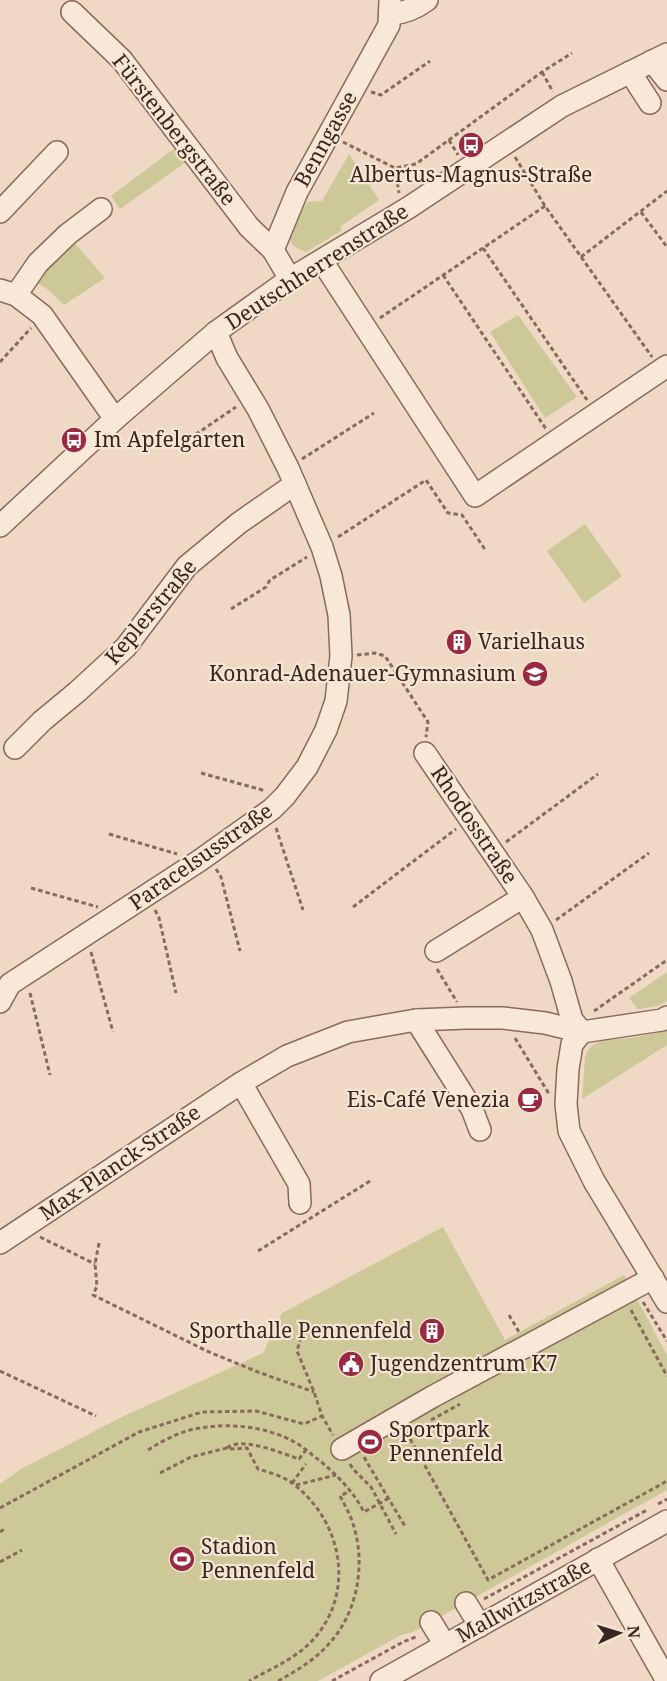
<svg xmlns="http://www.w3.org/2000/svg" width="667" height="1681" font-family="'Noto Serif',serif">
<style>
.green{fill:#cdc898}
.lines{fill:none;stroke-linecap:round;stroke-linejoin:round}
.minor-casing{stroke:#8a6a5a;stroke-width:24}
.path{stroke:#8a6a5a;stroke-width:3;stroke-dasharray:4.5 3;stroke-linecap:butt}
.minor{stroke:#f9e8d8;stroke-width:21}
.labels{text-anchor:middle;stroke-width:4.5;stroke-linejoin:round;paint-order:stroke}
.street-label{font-size:21px;fill:#39261e;stroke:#f6e5d4}
.poi-label{font-size:21px;fill:#39261e;stroke:#f6e5d4;text-anchor:start}
</style>
<rect width="100%" height="100%" fill="#efd9c4"/>
<g class="green">
<polygon points="175,148 186,162 120,209 111,196"/>
<path d="M349,154l30,46 -38,26v5l-35,21c-9,-3 -14,-6 -17,-15l18,-35 15,-1z"/>
<polygon points="74,242 105,278 64,305 50,291 32,279"/>
<polygon points="518,315 577,397 545,418 490,332"/>
<polygon points="585,524 622,576 584,603 547,551"/>
<polygon points="667,972 667,1001 658,1006 638,1009 629,998"/>
<polygon points="667,1031 667,1045 582,1099 585,1057 588,1050 594,1044 605,1040 631,1038"/>
<polygon points="443,1227 505,1340 624,1275 667,1355 667,1490 413,1632 401,1635 318,1681 0,1681 0,1484 21,1469 124,1416 263,1353 282,1313"/>
</g>
<g class="lines">
<g class="minor-casing">
<g id="minor">
<polyline points="72,12 122,60 249,227 273,250"/>
<path d="M391,14c14,-1 24,-5 36,-14"/>
<polyline points="652,61 667,80"/>
<polyline points="630,72 650,103"/>
<polyline points="0,212 57,152"/>
<polyline points="322,261 475,496 667,366"/>
<polyline points="290,279 273,250 297,192 389,25 390,0"/>
<polyline points="0,290 16,295 42,315 115,419"/>
<polyline points="16,295 38,263 68,234 101,209"/>
<polyline points="0,526 115,419 216,332 290,279 408,208 562,106 667,54"/>
<polyline points="15,748 42,721 77,692 126,647 187,566 239,523 295,484"/>
<polyline points="425,753 523,897 542,930 561,981 572,1020 582,1032"/>
<polyline points="436,951 523,897"/>
<polyline points="0,1002 10,984 199,861 272,809 285,796 307,767 326,730 336,701 341,656 339,615 331,576 322,547 288,468 258,409 227,358 216,332"/>
<polyline points="416,1020 472,1109 480,1130"/>
<polyline points="582,1032 572,1044 568,1069 566,1104 569,1131 594,1181 667,1302"/>
<polyline points="241,1083 299,1184 300,1203"/>
<polyline points="0,1243 241,1083 287,1056 348,1032 416,1020 466,1018 503,1018 545,1023 582,1032 662,1020 667,1017"/>
<polyline points="342,1449 432,1397 653,1278"/>
<polyline points="598,1559 667,1681"/>
<polyline points="466,1603 480,1626"/>
<polyline points="431,1622 445,1645"/>
<polyline points="381,1681 667,1521"/>
</g>
</g>
<g class="path">
<polyline points="542,72 553,92"/>
<polyline points="371,92 381,95 430,61"/>
<polyline points="449,140 458,155"/>
<polyline points="343,142 395,168 416,164 542,72 572,53"/>
<polyline points="515,157 545,206 652,357"/>
<polyline points="395,168 399,193"/>
<polyline points="641,212 667,247"/>
<polyline points="483,248 587,400"/>
<polyline points="581,257 667,191"/>
<polyline points="443,275 546,429"/>
<polyline points="380,318 545,206"/>
<polyline points="0,362 31,328"/>
<polyline points="177,447 236,407"/>
<polyline points="302,459 374,413"/>
<polyline points="338,537 426,480 448,513 462,515 486,551"/>
<polyline points="231,609 266,587 270,580 307,557"/>
<polyline points="357,655 375,653 385,656 428,722 426,737"/>
<polyline points="201,773 266,791"/>
<polyline points="276,828 303,910"/>
<polyline points="109,834 177,854"/>
<polyline points="506,842 598,774"/>
<polyline points="216,869 221,877 240,951"/>
<polyline points="31,888 98,907"/>
<polyline points="353,907 456,829"/>
<polyline points="155,910 159,918 176,993"/>
<polyline points="556,920 649,853"/>
<polyline points="91,952 113,1032"/>
<polyline points="437,969 457,1002"/>
<polyline points="30,993 50,1075"/>
<polyline points="594,1011 667,960"/>
<polyline points="515,1038 549,1094"/>
<polyline points="40,1237 95,1264"/>
<polyline points="99,1243 95,1264 97,1286 93,1295 209,1352 258,1372 314,1392"/>
<polyline points="258,1251 370,1181"/>
<polyline points="643,1302 667,1341"/>
<polyline points="631,1310 667,1376"/>
<polyline points="509,1315 519,1332"/>
<polyline points="303,1330 297,1351 314,1392 322,1416 333,1435"/>
<polyline points="0,1371 96,1416"/>
<polyline points="431,1420 460,1404"/>
<polyline points="408,1432 408,1435 488,1580 667,1481"/>
<path d="M227,1448c15,-12 54,5 72,11l7,-9"/>
<path d="M148,1450c14,-9 29,-17 46,-21 36,-7 76,-3 107,17 6,4 12,10 18,14 18,15 34,31 45,52l25,-14"/>
<polyline points="364,1457 406,1528"/>
<polyline points="350,1464 353,1469 371,1487 396,1534"/>
<path d="M160,1473l31,-16 36,-9 5,1 15,-1 11,21c13,4 28,8 38,17 45,37 58,101 22,148 -18,23 -44,33 -69,47"/>
<polyline points="292,1483 306,1464"/>
<polyline points="296,1485 336,1475"/>
<polyline points="658,1504 667,1499"/>
<polyline points="0,1508 139,1432 202,1412 256,1411 304,1424 322,1416"/>
<polyline points="0,1532 6,1528"/>
<polyline points="0,1562 22,1550"/>
<polyline points="484,1599 647,1510"/>
<path d="M278,1681c18,-10 35,-20 49,-35 31,-32 40,-84 25,-125 -3,-9 -8,-17 -12,-25l10,-5"/>
<polyline points="332,1681 403,1642 418,1636"/>
</g>
<use href="#minor" class="minor"/>
</g>
<defs>
<g id="bus-disc" transform="scale(1.35)"><circle r="9.5" fill="#992a42" stroke="#f6e5d4"/><path d="M-5-6H5V4H4V6H2V4H-2V6H-4V4H-5ZM-3.5-4V0h7V-4ZM-3.5 1.2v1.5H-2V1.2ZM2 1.2v1.5H3.5V1.2Z" fill="#fff"/></g>
<g id="building-disc" transform="scale(1.35)"><circle r="9.5" fill="#992a42" stroke="#f6e5d4"/><path d="M-4-6H4V6H1V3H-1V6H-4ZM-2.5-4.3h1.7v1.8h-1.7ZM.8-4.3h1.7v1.8H.8ZM-2.5-1h1.7V.8h-1.7ZM.8-1h1.7V.8H.8Z" fill="#fff"/></g>
<g id="school-disc" transform="scale(1.35)"><circle r="9.5" fill="#992a42" stroke="#f6e5d4"/><path d="M0-5L7-2L0 1L-7-2ZM-4 1L0 2.5L4 1V4Q0 6-4 4Z" fill="#fff"/></g>
<g id="cafe-disc" transform="scale(1.35)"><circle r="9.5" fill="#992a42" stroke="#f6e5d4"/><path d="M-5.5-4.5H6V0H3Q3 3.5 0 3.5H-2.5Q-5.5 3.5-5.5 0ZM3-3.2v2h1.7v-2ZM-6 4.5H4V6H-6Z" fill="#fff"/></g>
<g id="civic-disc" transform="scale(1.35)"><circle r="9.5" fill="#992a42" stroke="#f6e5d4"/><path d="M-.6-6.5H3V-4.5H.6V-3L4-1V1h2V6H-6V1h2V-1L-.6-3ZM-1.2 2.5V6h2.4V2.5Z" fill="#fff"/></g>
<g id="stadium-disc" transform="scale(1.35)"><circle r="9.5" fill="#992a42" stroke="#f6e5d4"/><path d="M0-5a6.5 5 0 1 0 0 10a6.5 5 0 1 0 0-10ZM-3.5-1.8h7v3.6h-7Z" fill="#fff"/></g>
</defs>
<g fill-rule="evenodd">
<use href="#bus-disc" x="471" y="145"/>
<use href="#bus-disc" x="74" y="440"/>
<use href="#building-disc" x="459" y="642"/>
<use href="#school-disc" x="535" y="674"/>
<use href="#cafe-disc" x="530" y="1100"/>
<use href="#building-disc" x="432" y="1331"/>
<use href="#civic-disc" x="351" y="1364"/>
<use href="#stadium-disc" x="370" y="1442"/>
<use href="#stadium-disc" x="182" y="1559"/>
</g>
<g class="labels">
<g class="street-label">
<text transform="translate(174 130) rotate(52)" y="7">Fürstenbergstraße</text>
<text transform="translate(326 139) rotate(-61)" y="7">Benngasse</text>
<text transform="translate(317 267) rotate(-33)" y="7">Deutschherrenstraße</text>
<text transform="translate(151 612) rotate(-50)" y="7">Keplerstraße</text>
<text transform="translate(474 825) rotate(56)" y="7">Rhodosstraße</text>
<text transform="translate(201 857) rotate(-35)" y="7">Paracelsusstraße</text>
<text transform="translate(120 1163) rotate(-34)" y="7">Max-Planck-Straße</text>
<text transform="translate(524 1601) rotate(-29)" y="7">Mallwitzstraße</text>
</g>
<g class="poi-label">
<text x="471" y="182" text-anchor="middle">Albertus-Magnus-Straße</text>
<text x="94" y="447">Im Apfelgarten</text>
<text x="478" y="649">Varielhaus</text>
<text x="516" y="681" text-anchor="end">Konrad-Adenauer-Gymnasium</text>
<text x="510" y="1107" text-anchor="end">Eis-Café Venezia</text>
<text x="412" y="1338" text-anchor="end">Sporthalle Pennenfeld</text>
<text x="370" y="1371">Jugendzentrum K7</text>
<text x="389" y="1437">Sportpark<tspan x="389" dy="24">Pennenfeld</tspan></text>
<text x="201" y="1554">Stadion<tspan x="201" dy="24">Pennenfeld</tspan></text>
</g>
</g>
<g transform="translate(619 1633) rotate(86)" stroke="#f6e5d4" stroke-width="4.5" paint-order="stroke">
<path d="M0-4.5L10 22L0 15L-10 22Z" fill="#39261e"/>
<text y="-9" font-size="16" font-weight="bold" text-anchor="middle" fill="#39261e">N</text>
</g>
</svg>
